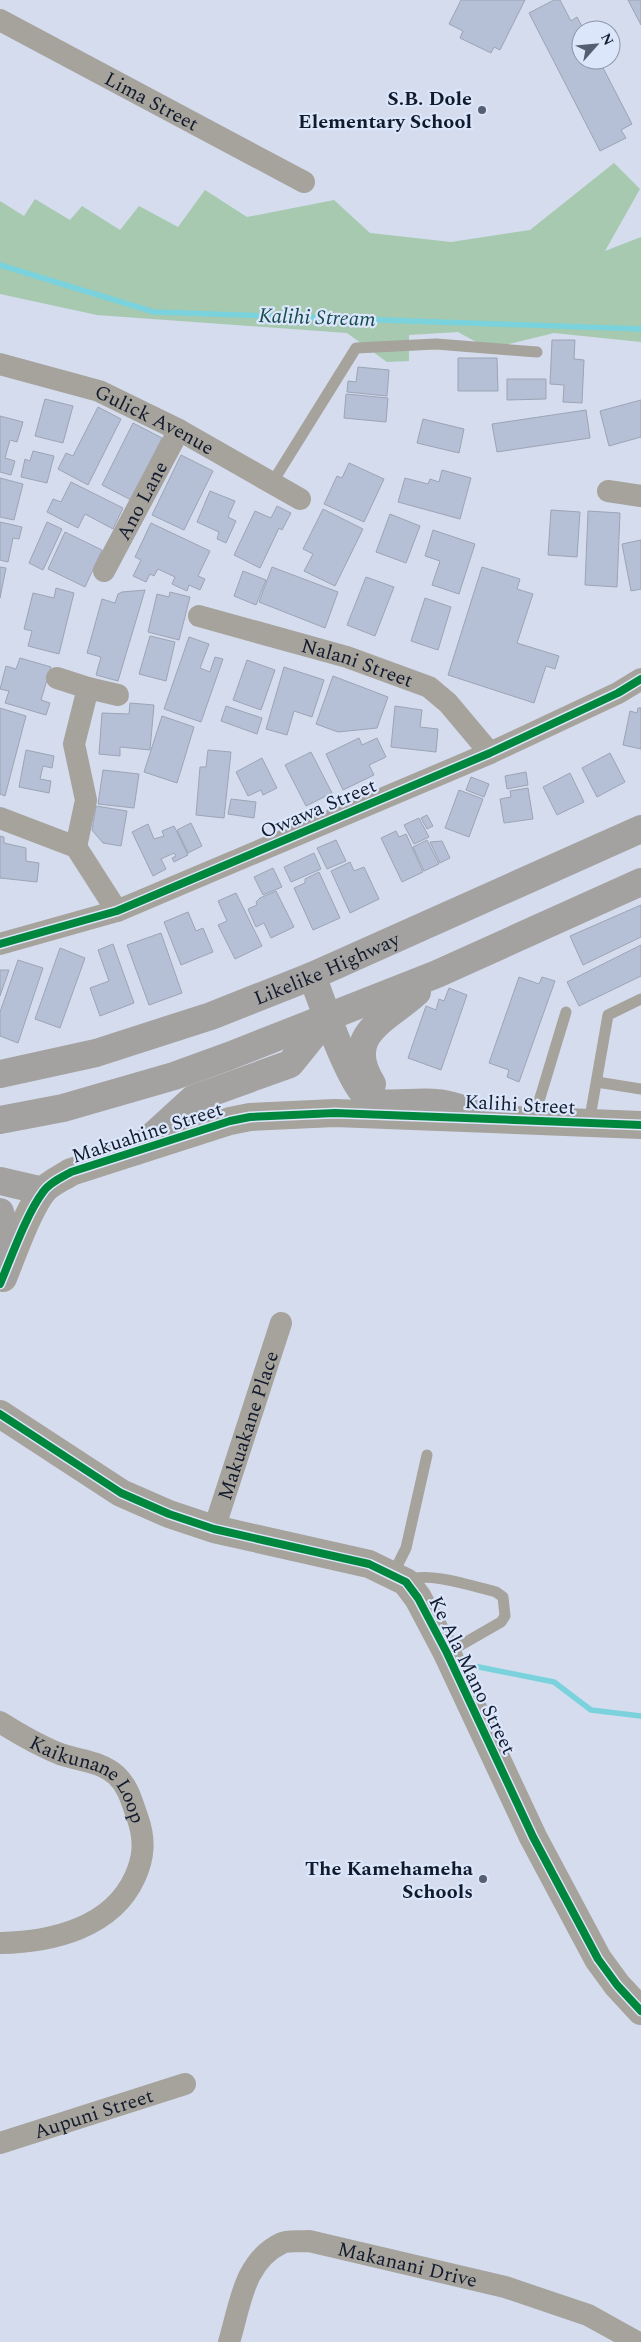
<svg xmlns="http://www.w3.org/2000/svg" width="641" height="2342" font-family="Spectral,serif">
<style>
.forest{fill:#a6c9af}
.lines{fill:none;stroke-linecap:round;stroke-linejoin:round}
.stream{stroke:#7ad2dd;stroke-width:5.5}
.building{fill:#b5bfd5;stroke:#9ca5b6}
.service{stroke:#a6a29c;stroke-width:11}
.minor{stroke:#a6a29c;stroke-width:22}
.tertiary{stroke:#a6a29c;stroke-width:28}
.trunk{stroke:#a4a2a0;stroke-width:28}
.cycleway-casing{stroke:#dbe6fb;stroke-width:11}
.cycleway{stroke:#00873e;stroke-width:8}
.poi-dot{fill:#565f71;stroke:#dbe6fb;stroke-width:2}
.labels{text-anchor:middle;stroke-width:4.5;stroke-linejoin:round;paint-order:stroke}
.poi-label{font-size:20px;font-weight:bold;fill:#121b2e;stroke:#dbe6fb;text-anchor:end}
.street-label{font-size:20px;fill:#121b2e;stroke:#dbe6fb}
.water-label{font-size:21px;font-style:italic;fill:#164b4f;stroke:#dbe6fb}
</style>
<rect width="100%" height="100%" fill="#d4dcee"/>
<polygon class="forest" points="614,163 640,189 605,251 641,237 641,342 554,333 489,349 458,332 409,335 409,361 387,362 347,333 97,315 0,294 0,201 24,216 35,199 70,220 82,206 120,230 139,206 178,227 205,190 247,217 334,200 370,233 451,242 530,230"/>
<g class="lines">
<g class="stream">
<polyline points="0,265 154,312 641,329"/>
<polyline points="474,1666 554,1682 591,1710 641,1716"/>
</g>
</g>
<g class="building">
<polygon points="461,0 525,0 500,50 494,47 491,53 460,38 463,31 449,24"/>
<polygon points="554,0 560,0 571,21 577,17 584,30 581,30 581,60 599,60 632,124 621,130 626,138 600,151 529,13"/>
<polygon points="628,0 641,0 641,25"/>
<polygon points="552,340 575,340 574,359 584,360 582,403 563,402 564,385 550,384"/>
<polygon points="458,358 497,358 498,391 458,391"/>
<polygon points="358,367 389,370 387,396 347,392 348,381 356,382"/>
<polygon points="507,379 546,379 546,399 507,400"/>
<polygon points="346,394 388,398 386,422 344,418"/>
<polygon points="45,399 73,406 63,443 35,436"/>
<polygon points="641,400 641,437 609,446 600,411"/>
<polygon points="98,407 121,419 88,485 58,469 66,453 73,456"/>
<polygon points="586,410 590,438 497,452 492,424"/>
<polygon points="0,416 23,422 17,442 10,440 5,458 15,461 11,475 0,472"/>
<polygon points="423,419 464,429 459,453 417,443"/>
<polygon points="133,423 162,438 131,500 102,485"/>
<polygon points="33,451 54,456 47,483 21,477 25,459 30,461"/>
<polygon points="181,455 213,471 184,530 152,515"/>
<polygon points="349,463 384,479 364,522 324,504 337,476 342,478"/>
<polygon points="442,470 471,478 460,519 398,502 405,478 428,484 430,479 439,482"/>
<polygon points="0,478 23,484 14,520 0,517"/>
<polygon points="71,482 123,508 113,529 85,514 78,528 47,512 53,499 61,502"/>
<polygon points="210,491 235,501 228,517 236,521 226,543 217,539 219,532 197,522"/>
<polygon points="277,506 291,513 282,530 279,528 260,568 234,555 255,511 271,518"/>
<polygon points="323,509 363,529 335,586 304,571 313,554 303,549"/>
<polygon points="551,510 580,512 577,557 548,555"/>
<polygon points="588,511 620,513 617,587 585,585"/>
<polygon points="390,514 420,526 406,563 376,552"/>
<polygon points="0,522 22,527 19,539 13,538 8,562 0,560"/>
<polygon points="47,522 62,529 43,570 29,563"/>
<polygon points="151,523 210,551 198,576 205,579 200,590 189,585 187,591 172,584 175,577 158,569 154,576 150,574 146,582 133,576 141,560 135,557"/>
<polygon points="433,530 475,544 459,594 432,585 440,561 425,556"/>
<polygon points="65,532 102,550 85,587 48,569"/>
<polygon points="641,540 641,589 631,591 622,544"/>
<polygon points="0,567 6,568 0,598"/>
<polygon points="272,567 338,592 325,628 259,602"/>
<polygon points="482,567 520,579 517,589 533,594 517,643 559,656 555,669 546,666 534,703 448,675"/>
<polygon points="243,571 266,580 256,605 234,596"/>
<polygon points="366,577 394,587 375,636 347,625"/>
<polygon points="56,588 74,593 59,654 28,646 32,631 24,629 33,593 54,598"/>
<polygon points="145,590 118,681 96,675 101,657 87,653 102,599 115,603 118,594 122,592"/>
<polygon points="170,592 190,597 179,640 148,632 157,594 169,597"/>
<polygon points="425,598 451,607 438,650 411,641"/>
<polygon points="150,636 175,642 166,681 139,674"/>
<polygon points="189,637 209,644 200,668 210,672 215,657 223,659 201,722 164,709"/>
<polygon points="20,658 51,667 41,700 50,703 46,715 5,703 9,691 0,689 6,666 16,669"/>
<polygon points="247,660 275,670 261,710 233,700"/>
<polygon points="284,667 324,680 312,717 294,711 287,735 266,729"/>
<polygon points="333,676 388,697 377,728 338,732 316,724"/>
<polygon points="130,703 154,705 150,750 120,747 120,756 99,754 102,713 129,714"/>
<polygon points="226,706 262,718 257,734 221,721"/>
<polygon points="395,706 422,710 420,727 438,729 436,752 391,747"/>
<polygon points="0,708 26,716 5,796 0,794"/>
<polygon points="638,708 641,708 641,749 623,745 630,711 637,713"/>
<polygon points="162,716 194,727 177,783 144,772"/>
<polygon points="359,738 362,745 377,738 386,757 369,765 374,775 343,790 326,754"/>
<polygon points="26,750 54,756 52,768 43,766 40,779 51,781 49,793 19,787"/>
<polygon points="208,750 231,752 224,818 196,815 200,767 206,767"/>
<polygon points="311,752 332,793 306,806 285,765"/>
<polygon points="610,753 625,782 597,797 582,768"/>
<polygon points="262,758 277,788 263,795 261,790 248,796 236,772"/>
<polygon points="103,770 139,774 134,808 98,804"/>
<polygon points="526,772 528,785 507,789 505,776"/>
<polygon points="570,773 584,802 557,815 543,787"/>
<polygon points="471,777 489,784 484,797 466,790"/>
<polygon points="528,788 533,819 504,823 500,799 511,797 510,791"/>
<polygon points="459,790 483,799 469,837 445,828"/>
<polygon points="231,799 256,802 254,818 228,814"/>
<polygon points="96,806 127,811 121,846 103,843 92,830"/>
<polygon points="427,815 433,826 427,829 421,818"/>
<polygon points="419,818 429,837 414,844 404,825"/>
<polygon points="191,823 202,846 188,853 177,830"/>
<polygon points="148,824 154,839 164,836 162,831 174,826 188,855 174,862 172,858 176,856 174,853 161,859 166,869 153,876 132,832"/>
<polygon points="396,831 399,837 406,834 423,872 402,882 381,838"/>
<polygon points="0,836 4,837 4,843 26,848 26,861 39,863 37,882 0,878"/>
<polygon points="336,840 346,861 327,869 317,848"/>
<polygon points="427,840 439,864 424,871 413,847"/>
<polygon points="442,841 450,858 440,863 430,842"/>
<polygon points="314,853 321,869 291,882 284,867"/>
<polygon points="350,862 354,871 364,867 379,899 350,913 331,871"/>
<polygon points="273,868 282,887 263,895 254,877"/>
<polygon points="319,872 340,918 313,930 294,888 305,883 305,879"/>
<polygon points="276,891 294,927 271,938 264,923 256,927 248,909 257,905 256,902 260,898"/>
<polygon points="236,893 262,946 235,959 218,925 227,921 218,901"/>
<polygon points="641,905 641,937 583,965 570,936"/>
<polygon points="188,912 196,931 203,928 213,952 181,965 164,922"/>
<polygon points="161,933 182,993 149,1005 127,945"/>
<polygon points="113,944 134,1003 100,1016 90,988 109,981 98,950"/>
<polygon points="641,945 641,976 579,1006 567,982"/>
<polygon points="60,948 85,958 60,1028 35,1019"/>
<polygon points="18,960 43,968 18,1043 0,1036 0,1012"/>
<polygon points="0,970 9,970 0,996"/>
<polygon points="519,977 539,984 542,977 555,981 519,1082 507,1077 509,1070 489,1063"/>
<polygon points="449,988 467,995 441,1070 408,1058 426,1006 436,1010 439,999 444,1001"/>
</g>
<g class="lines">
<g class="service">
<polyline points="272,483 356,348 436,344 537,352"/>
<polyline points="597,1082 641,1089"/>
<polyline points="533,1121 566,1012"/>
<polyline points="589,1123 608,1015 641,999"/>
<polyline points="393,1574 406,1548 427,1455"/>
<path d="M406,1582c16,-13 70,5 90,10l7,5 2,19 -4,6 -54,31"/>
</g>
<g class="minor">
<path id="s1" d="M0,20l304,162"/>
<path id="s2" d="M0,364l99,27 80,39 121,69"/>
<polyline points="608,491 641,496"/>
<path id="s3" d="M104,571l75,-141"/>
<path id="s4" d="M199,616l148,41 82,30 19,16 42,50"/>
<polyline points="57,678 88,688 74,744 86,800 76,847"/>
<polyline points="88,688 118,695"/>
<polyline points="0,818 76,847 117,911"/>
<polyline points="0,944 117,911 490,753 618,693 641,679"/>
<path id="s5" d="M214,1529l67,-206"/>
<path id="s6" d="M0,1722c19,12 40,24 60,32 20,7 40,7 56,21 13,12 16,28 22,44 7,21 6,38 -3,58 -23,51 -83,65 -135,66"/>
<path id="s7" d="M0,2143l185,-59"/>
<path id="s8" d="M229,2342c11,-35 14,-81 53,-99 6,-3 19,-1 27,-2l196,46 83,28 49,27"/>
</g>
<g class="tertiary">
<path d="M3,1278c11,-27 23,-63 39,-86 7,-9 20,-14 29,-20l159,-51 20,-4 85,-4 306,12"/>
<polyline points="0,1414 121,1493 169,1514 214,1529 369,1564 406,1582 418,1598 447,1653 533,1837 598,1959 617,1985 641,2011"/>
</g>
<g class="trunk">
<path d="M312,976c10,24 40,119 62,126 14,4 45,-1 62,1 17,1 31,8 47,15"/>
<path id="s9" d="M0,1074l96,-21 115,-37 101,-40 329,-147"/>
<path d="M372,1084c-31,-50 15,-64 45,-92"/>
<polyline points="0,1120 63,1108 174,1076 229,1056 437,974 641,882"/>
<polyline points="136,1151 193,1099 290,1064 328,1017"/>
<polyline points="0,1181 43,1191"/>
<polyline points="0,1212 4,1226 4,1274"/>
</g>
<g class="cycleway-casing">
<g id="cycleway">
<polyline points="0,944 117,911 490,753 618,693 641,679"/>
<path d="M0,1284c11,-26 27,-71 43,-92 6,-9 19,-15 28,-20l159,-51 20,-4 85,-4 306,12"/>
<polyline points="0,1414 121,1493 169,1514 214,1529 369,1564 406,1582 418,1598 447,1653 533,1837 598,1959 617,1985 641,2011"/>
</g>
</g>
<use href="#cycleway" class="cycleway"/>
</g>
<g class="poi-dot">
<circle cx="482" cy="110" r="5"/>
<circle cx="483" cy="1879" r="5"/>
</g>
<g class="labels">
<g class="poi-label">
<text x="472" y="105">S.B. Dole<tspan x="472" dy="23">Elementary School</tspan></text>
<text x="473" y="1875">The Kamehameha<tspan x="473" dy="23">Schools</tspan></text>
</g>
<g class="street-label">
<text dy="7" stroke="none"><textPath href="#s1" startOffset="172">Lima Street</textPath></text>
<text dy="7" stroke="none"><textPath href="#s2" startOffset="165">Gulick Avenue</textPath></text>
<text dy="7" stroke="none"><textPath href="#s3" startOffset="80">Ano Lane</textPath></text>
<text dy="7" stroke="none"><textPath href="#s4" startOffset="165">Nalani Street</textPath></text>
<text transform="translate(318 808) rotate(-23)" y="7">Owawa Street</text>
<text dy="7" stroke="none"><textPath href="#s9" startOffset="344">Likelike Highway</textPath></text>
<text transform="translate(520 1104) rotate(3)" y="7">Kalihi Street</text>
<text transform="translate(147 1132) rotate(-18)" y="7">Makuahine Street</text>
<text dy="7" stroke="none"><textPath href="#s5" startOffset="109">Makuakane Place</textPath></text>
<text transform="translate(473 1675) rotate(64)" y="7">Ke Ala Mano Street</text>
<text dy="7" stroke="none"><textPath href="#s6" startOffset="109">Kaikunane Loop</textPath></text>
<text dy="7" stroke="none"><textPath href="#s7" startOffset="98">Aupuni Street</textPath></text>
<text dy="7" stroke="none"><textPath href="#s8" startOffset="245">Makanani Drive</textPath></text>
</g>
<g class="water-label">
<text transform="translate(317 317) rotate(2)" y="7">Kalihi Stream</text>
</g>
</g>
<g transform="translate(596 45) rotate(63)"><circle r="24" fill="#dbe6fb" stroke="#8b95a9"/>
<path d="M0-4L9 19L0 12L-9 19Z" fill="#565f71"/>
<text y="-8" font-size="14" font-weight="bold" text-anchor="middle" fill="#121b2e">N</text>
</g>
</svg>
